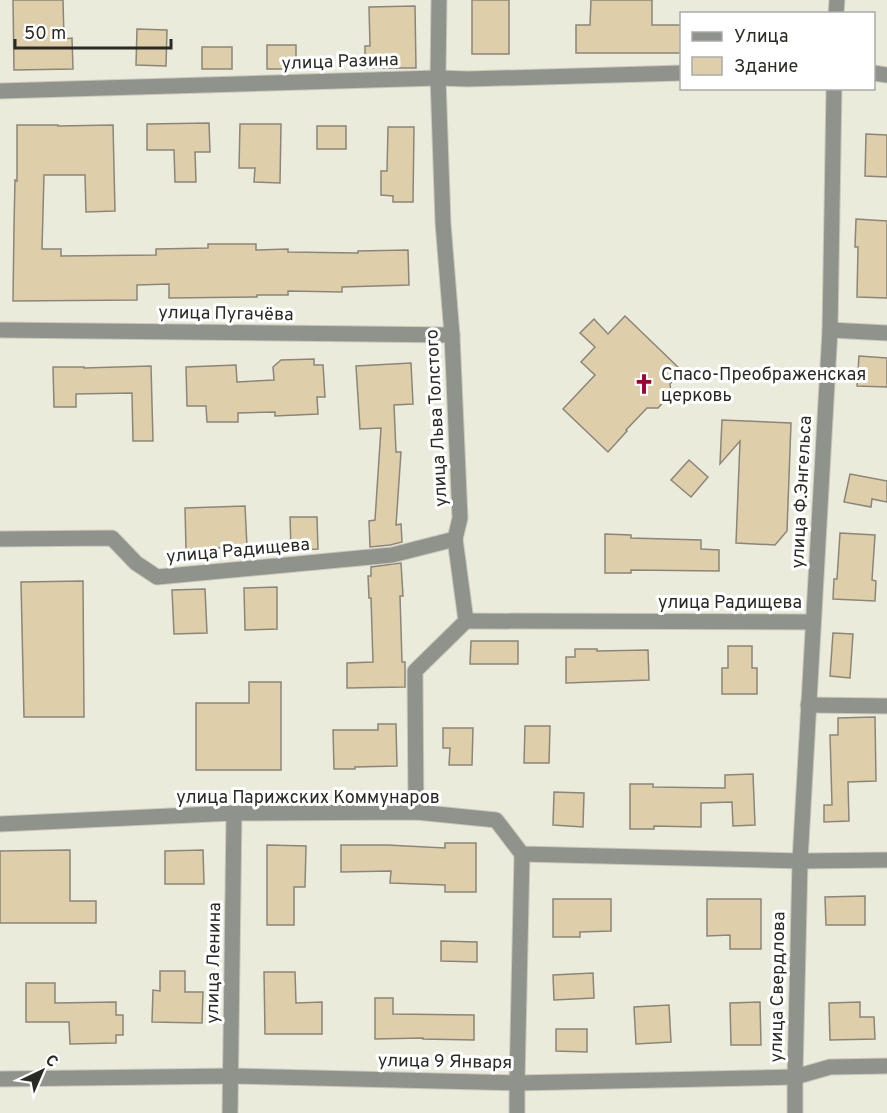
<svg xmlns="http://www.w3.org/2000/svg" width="887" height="1113" font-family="Overpass,sans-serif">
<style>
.building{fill:#decfaa;stroke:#8b8679;stroke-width:1.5}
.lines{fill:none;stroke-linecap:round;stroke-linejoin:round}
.minor-casing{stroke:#c8c8bb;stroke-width:17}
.minor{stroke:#90928c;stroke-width:15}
.labels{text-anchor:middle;stroke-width:6;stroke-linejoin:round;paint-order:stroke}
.street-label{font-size:18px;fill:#2a2a25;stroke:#fff}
.poi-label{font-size:18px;fill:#2a2a25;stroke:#fff;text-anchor:start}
</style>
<rect width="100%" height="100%" fill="#ebebdc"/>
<g class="building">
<polygon points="13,0 63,0 64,39 72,38 73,69 14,70"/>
<rect x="472" y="0" width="37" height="54"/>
<polygon points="591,0 652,0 652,25 681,25 681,53 576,53 576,25 590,25"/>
<polygon points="415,6 416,68 365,68 365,46 370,46 369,7"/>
<polygon points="137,29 167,30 166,66 136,65"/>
<rect x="267" y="45" width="29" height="24"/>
<rect x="202" y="47" width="30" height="22"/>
<polygon points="209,123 210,152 195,152 196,182 175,182 174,150 147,150 147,124"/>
<polygon points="240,124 281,124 280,183 254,182 255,168 239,168"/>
<polygon points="17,125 58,125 58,126 113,125 115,211 86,212 85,175 44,175 42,249 61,249 61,256 156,255 156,249 208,248 208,244 256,244 256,250 288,249 288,252 358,253 358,251 408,250 409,285 342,287 342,292 288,291 288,295 257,295 257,297 169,298 169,284 137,285 137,300 13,301 14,226 15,180 17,181"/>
<rect x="317" y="126" width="29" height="23"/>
<polygon points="388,127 414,127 413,202 393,202 393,196 381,195 381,171 387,171"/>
<polygon points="866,134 887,135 887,177 865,176"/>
<polygon points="856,219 887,221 887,298 857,297 858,247 855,247"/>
<polygon points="625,316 682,371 670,384 671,394 658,408 647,408 626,430 627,431 608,452 563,409 595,375 581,362 595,347 580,333 594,319 608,334"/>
<polygon points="859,356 887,358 887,387 857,386"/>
<polygon points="314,359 314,365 323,365 325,397 317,397 318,414 275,416 275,412 238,413 238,422 207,422 206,406 187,406 186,367 236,365 237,382 274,380 273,367 281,360"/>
<polygon points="411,363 413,404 394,405 396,452 401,452 396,525 401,524 402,542 390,545 370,547 369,521 375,520 381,428 360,429 356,366"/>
<polygon points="151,366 153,441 133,441 132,393 76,394 76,407 54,407 53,367 84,367 84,368"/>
<polygon points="722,420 791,423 787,531 775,545 736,543 740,441 720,464"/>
<polygon points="689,460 708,477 691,497 671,480"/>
<polygon points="850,474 887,481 887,502 872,499 871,507 844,502"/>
<polygon points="245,506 247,547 186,549 185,508"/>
<polygon points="290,517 317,517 318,549 291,550"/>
<polygon points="840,533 875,535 872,580 876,581 875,601 833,599 834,579 837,579"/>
<polygon points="605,534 631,535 631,538 701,540 701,549 719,550 719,571 631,570 631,573 605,573"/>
<polygon points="401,563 403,596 400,596 402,662 405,662 405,687 347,688 347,663 373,662 371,598 369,598 368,576 371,576 371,567"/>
<polygon points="83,581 84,717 24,717 21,582"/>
<polygon points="277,587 277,629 245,630 244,588"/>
<polygon points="205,589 207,633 174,634 172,590"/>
<polygon points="833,633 853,634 850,678 830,676"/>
<polygon points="471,641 518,641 518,664 470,664"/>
<polygon points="728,646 752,646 752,668 757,668 757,694 722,694 722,668 728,668"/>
<polygon points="575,649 597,649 597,651 648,650 649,680 566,683 566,657 575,657"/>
<polygon points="249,682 281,682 281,770 196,770 196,703 249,703"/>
<polygon points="875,717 876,781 848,782 849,821 824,822 824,805 832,805 830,735 838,735 838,718"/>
<polygon points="378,724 396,724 397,766 355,767 355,769 334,769 333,730 378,730"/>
<polygon points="525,726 550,726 549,763 524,763"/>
<polygon points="443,728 473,728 472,765 449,765 450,748 443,748"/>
<polygon points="753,774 755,825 733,826 732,802 701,803 701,827 654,826 654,829 630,829 630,784 653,784 653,787 725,788 725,775"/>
<polygon points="554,792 584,793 583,827 553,825"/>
<polygon points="445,843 476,843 476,892 445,892 445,885 390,883 391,871 341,872 341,845 387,845 445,848"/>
<polygon points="267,845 306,846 305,887 294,887 294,925 267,925"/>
<polygon points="70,850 70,901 96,901 96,923 0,923 0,851"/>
<polygon points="203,850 204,884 165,884 165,851"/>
<polygon points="865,896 865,925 826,925 825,897"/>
<polygon points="553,899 611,899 611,931 580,932 580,937 553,937"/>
<polygon points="707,899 761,899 761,949 730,949 730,935 707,936"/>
<polygon points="441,941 477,942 477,962 441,961"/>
<polygon points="160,971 185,971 185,992 203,992 202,1023 152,1022 153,990 160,991"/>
<polygon points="264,972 295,972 296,1003 322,1002 322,1034 265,1034"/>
<polygon points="593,973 594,998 554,1000 553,975"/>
<polygon points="26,983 55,983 55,1003 116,1002 116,1015 123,1015 123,1035 116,1035 116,1043 70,1044 69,1022 26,1022"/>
<polygon points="375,998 393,998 393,1014 474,1015 474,1040 423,1039 423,1038 375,1039"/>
<polygon points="760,1002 761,1045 731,1045 730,1003"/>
<polygon points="860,1002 860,1017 874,1017 875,1039 830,1040 829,1003"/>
<polygon points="669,1005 671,1042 636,1044 634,1007"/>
<polygon points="556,1029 587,1029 587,1052 556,1051"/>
</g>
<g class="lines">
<g class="minor-casing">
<g id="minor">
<polyline points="836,14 837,0"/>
<polyline points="874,73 887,75"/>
<polyline points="0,91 438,78 468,79 682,73"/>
<polyline points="0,330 452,335"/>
<polyline points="830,330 887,333"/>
<polyline points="0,539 112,538 136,563 157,577 392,555 455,539"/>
<polyline points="466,621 813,622"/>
<polyline points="808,705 887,706"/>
<polyline points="416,812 415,671 466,621 455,539 460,518 452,335 443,223 438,78 439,0"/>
<polyline points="0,824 234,813 416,812 496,820 522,854 800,861 887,860"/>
<polyline points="0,1079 231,1076 517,1083 795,1077 830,1067 887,1066"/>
<polyline points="230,1113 234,813"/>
<polyline points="517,1113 517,1083 522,854"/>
<polyline points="795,1113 795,1077 800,861 830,330 834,88"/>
</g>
</g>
<use href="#minor" class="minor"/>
</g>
<defs>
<g id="church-bare" transform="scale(1.62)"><path d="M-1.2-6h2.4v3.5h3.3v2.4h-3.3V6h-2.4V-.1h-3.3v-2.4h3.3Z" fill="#a10032" stroke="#fff" stroke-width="2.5" paint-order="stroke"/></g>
</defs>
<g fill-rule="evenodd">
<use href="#church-bare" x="644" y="384"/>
</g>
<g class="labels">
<g class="street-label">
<text transform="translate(340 61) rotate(-2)" y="6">улица Разина</text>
<text transform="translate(226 313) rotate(1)" y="6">улица Пугачёва</text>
<text transform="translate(436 418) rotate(-93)" y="6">улица Льва Толстого</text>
<text transform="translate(801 492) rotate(-87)" y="6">улица Ф.Энгельса</text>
<text transform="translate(238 550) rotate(-5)" y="6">улица Радищева</text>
<text x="730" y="608">улица Радищева</text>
<text x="308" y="803">улица Парижских Коммунаров</text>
<text transform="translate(213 963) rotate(-89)" y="6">улица Ленина</text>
<text transform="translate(777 987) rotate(-89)" y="6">улица Свердлова</text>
<text transform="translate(445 1061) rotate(1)" y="6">улица 9 Января</text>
</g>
<g class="poi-label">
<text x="661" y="380">Спасо-Преображенская<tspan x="661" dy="21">церковь</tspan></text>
</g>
</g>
<rect x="680" y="12" width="195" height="78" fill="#ffffff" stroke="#aaaaa8" stroke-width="1.5"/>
<rect x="692" y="32" width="30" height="9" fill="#90928c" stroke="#aaaaa8" stroke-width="1.5"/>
<text x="734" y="42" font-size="18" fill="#2a2a25">Улица</text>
<rect x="692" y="57" width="30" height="18" fill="#decfaa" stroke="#aaaaa8" stroke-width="1.5"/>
<text x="734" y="72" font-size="18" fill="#2a2a25">Здание</text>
<g transform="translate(42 1071) rotate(44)" stroke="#ffffff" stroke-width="4.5" paint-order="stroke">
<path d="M0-4.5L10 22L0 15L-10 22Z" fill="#2a2a25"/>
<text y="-9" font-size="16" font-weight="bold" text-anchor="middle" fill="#2a2a25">С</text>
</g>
<path d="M15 39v9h156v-9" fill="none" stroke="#2a2a25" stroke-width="3"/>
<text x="24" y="39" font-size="18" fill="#2a2a25" stroke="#ffffff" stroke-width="4.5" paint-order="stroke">50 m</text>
</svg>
